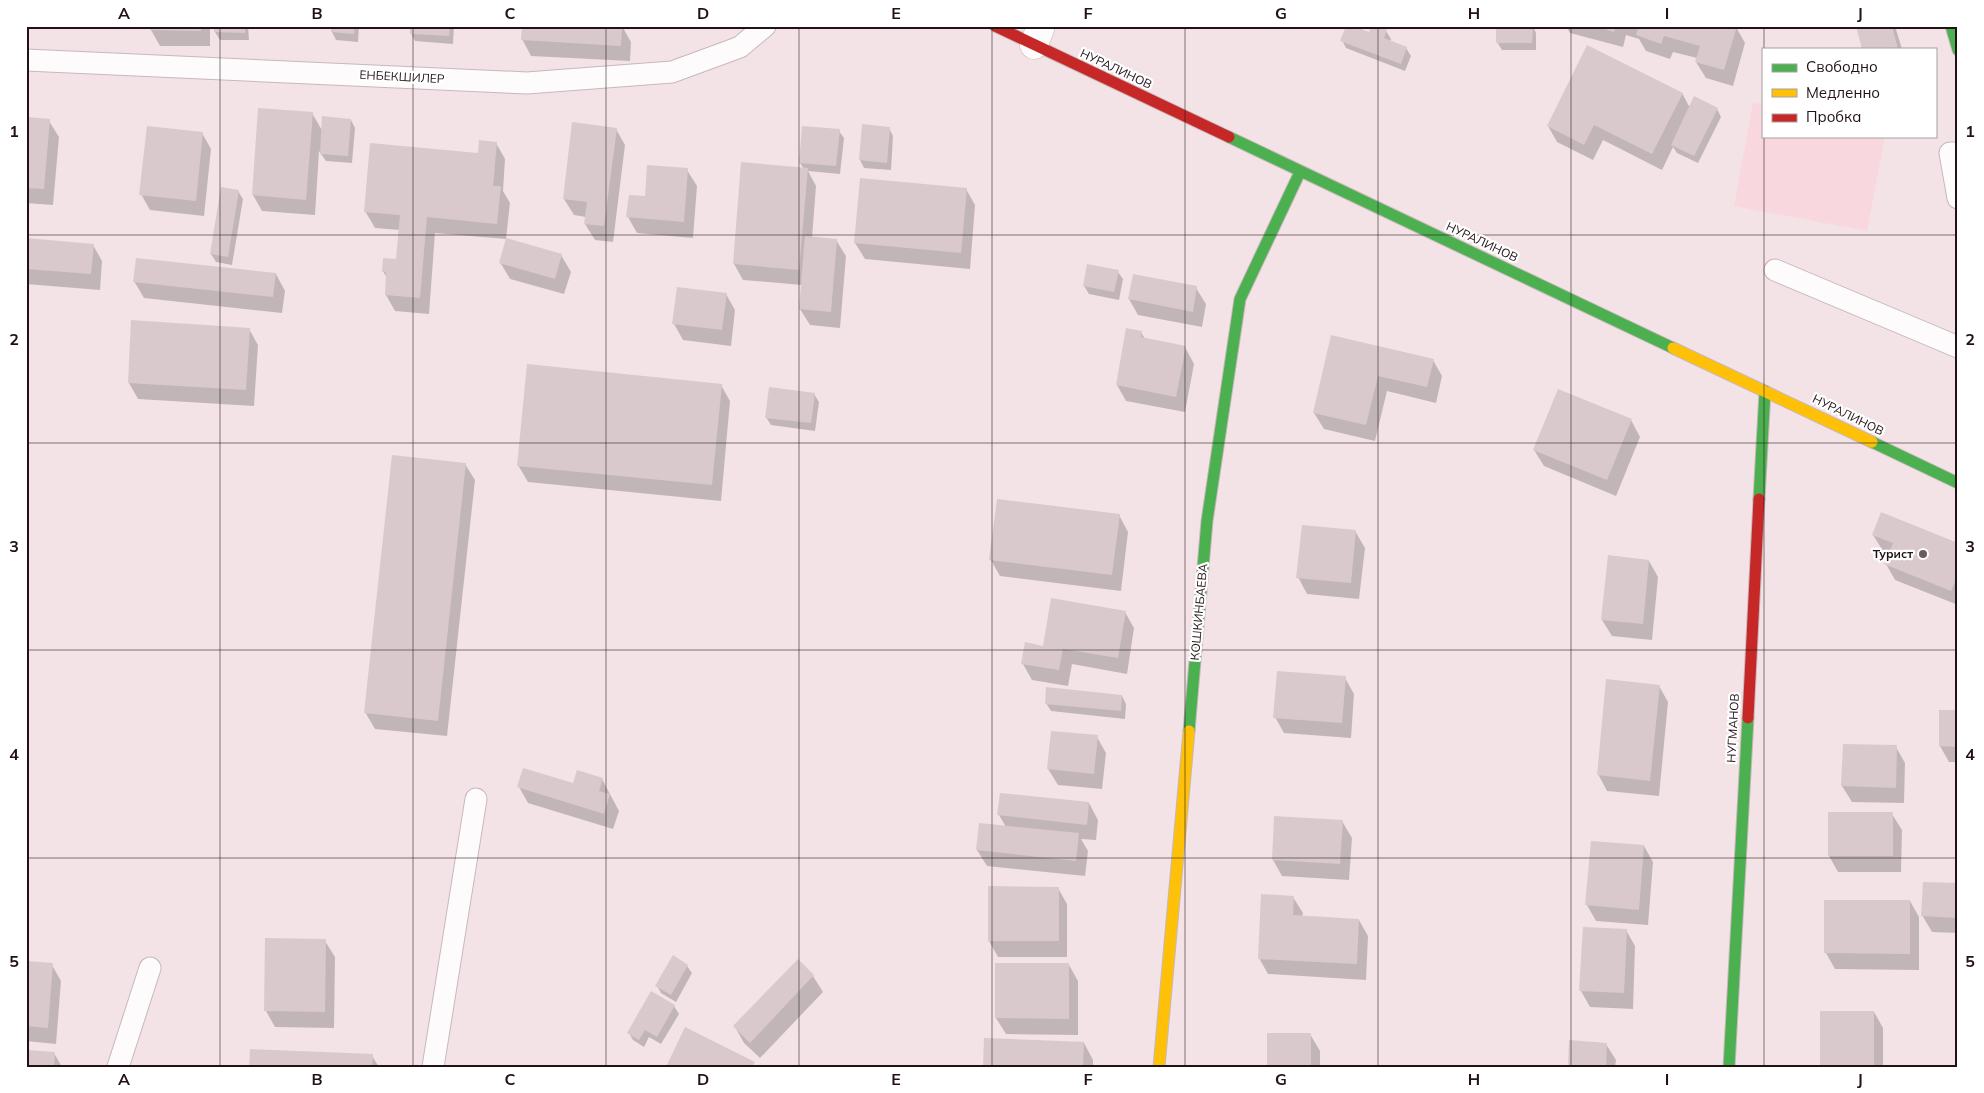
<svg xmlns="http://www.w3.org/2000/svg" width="1984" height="1093" font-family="Mulish,sans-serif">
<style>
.built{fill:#f8d8de}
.shadow{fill:#0003}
.building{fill:#d9c9cc}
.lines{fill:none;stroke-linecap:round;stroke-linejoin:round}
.lane-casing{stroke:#c7b8bb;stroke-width:23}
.street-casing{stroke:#c7b8bb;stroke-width:29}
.fast-casing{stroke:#c7b8bb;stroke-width:13}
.slow-casing{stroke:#c7b8bb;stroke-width:13}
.jam-casing{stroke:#c7b8bb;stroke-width:13}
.lane{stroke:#fdfbfb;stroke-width:21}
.street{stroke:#fdfbfb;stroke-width:28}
.fast{stroke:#4caf50;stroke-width:11}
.slow{stroke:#ffc107;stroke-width:11}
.jam{stroke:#c62828;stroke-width:11}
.grid{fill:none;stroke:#221216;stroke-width:1;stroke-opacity:0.55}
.poi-dot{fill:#6b5b5f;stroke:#fff;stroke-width:2}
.labels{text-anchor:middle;stroke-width:4.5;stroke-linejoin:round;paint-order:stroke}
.street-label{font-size:12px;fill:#221216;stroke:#fff}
.poi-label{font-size:12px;font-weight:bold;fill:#221216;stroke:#fff;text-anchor:end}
.neatline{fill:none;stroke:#221216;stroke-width:2}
.grid-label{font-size:16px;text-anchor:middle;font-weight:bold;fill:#221216}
</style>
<rect width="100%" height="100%" fill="#f3e3e6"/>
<polygon class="built" points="1753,103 1763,104 1763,136 1885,136 1867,231 1734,206"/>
<g class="shadow">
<polygon points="151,26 210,26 210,46 160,46 151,30"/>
<polygon points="215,26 248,26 249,40 220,40 215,32"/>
<polygon points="332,26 359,26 358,42 336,40 332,32"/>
<polygon points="411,26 454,26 453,44 415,41 411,33"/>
<polygon points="622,26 631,42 630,61 531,56 522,39"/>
<polygon points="1533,26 1536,33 1536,50 1502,50 1497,42"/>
<polygon points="1566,26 1732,26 1736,27 1745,43 1733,86 1706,78 1696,62 1697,58 1673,52 1670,59 1646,51 1639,39 1626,35 1623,47 1570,33"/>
<polygon points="1857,26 1895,26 1902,49 1863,49"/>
<polygon points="1386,31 1391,39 1390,42 1406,48 1411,56 1405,71 1346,48 1342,40"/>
<polygon points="1682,93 1690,108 1717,109 1721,117 1698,163 1677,153 1673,147 1662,170 1603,140 1593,160 1557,142 1548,126"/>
<polygon points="312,113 323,132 351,120 355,128 352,163 326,161 319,151 315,215 262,211 253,195"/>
<polygon points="26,119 49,121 59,137 53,205 26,203"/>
<polygon points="889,128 893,136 891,170 864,168 860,160"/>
<polygon points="616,129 625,145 613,242 595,240 585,224 586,217 574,215 564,199"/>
<polygon points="839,131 844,138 840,174 808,171 816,186 812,238 836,240 846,256 840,328 810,325 800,309 802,285 743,280 734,264 804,169 800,163"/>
<polygon points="202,133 211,149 204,216 150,210 141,194"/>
<polygon points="496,143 505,159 503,191 510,203 506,239 435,233 429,314 395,311 386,295 387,278 383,271 397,261 400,230 375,228 365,211 479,154"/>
<polygon points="687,170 697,186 693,238 637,233 628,217 646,198"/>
<polygon points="966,189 975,205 970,269 865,259 855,243"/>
<polygon points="238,191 243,199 232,265 216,262 211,254"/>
<polygon points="26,240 93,245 102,261 100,290 26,284"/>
<polygon points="561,255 571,272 564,294 510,279 500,262"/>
<polygon points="1118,272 1123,279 1119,300 1089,294 1084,286"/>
<polygon points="276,274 285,291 282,313 144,298 134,281"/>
<polygon points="1196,288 1206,304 1202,327 1138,315 1129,299"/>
<polygon points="726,294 735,310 731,346 683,340 674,324"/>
<polygon points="249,329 258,345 254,406 138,399 129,383"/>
<polygon points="1141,332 1145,339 1185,347 1194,364 1185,412 1126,401 1117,385"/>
<polygon points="1332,336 1433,360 1442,376 1436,403 1387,391 1375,441 1324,429 1314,413"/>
<polygon points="721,385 730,401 721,501 528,482 518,465"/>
<polygon points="814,394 819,402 815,431 771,425 766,417"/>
<polygon points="1631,420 1640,437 1616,496 1544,466 1534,450"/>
<polygon points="465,464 475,480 447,736 375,729 365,712"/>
<polygon points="1119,515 1128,532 1121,591 1000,576 991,560"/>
<polygon points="1355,531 1365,548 1359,599 1307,594 1298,577"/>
<polygon points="1873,535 1958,544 1958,605 1895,580 1886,564 1890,554 1883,551"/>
<polygon points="1649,561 1658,577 1652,640 1612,636 1602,620"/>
<polygon points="1125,612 1134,628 1127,674 1072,664 1068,686 1032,680 1023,664 1044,647"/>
<polygon points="1345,678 1354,694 1351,738 1284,733 1275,717"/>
<polygon points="1659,686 1668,702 1659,796 1607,791 1598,774"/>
<polygon points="1122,696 1126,704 1125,719 1051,711 1046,703"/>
<polygon points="1958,711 1958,762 1949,762 1940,746"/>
<polygon points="1097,737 1106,753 1102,789 1058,785 1048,769"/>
<polygon points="1896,747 1905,763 1904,803 1852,802 1842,786"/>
<polygon points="602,779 619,811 613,829 528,803 519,787 573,785"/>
<polygon points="1089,803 1098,820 1096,840 1081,839 1088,851 1085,876 987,866 977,850 1006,827 999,815"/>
<polygon points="1892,814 1902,830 1901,872 1838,872 1829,856"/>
<polygon points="1342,821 1352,838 1349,880 1282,876 1273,860"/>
<polygon points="1644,846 1653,862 1648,925 1596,921 1587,905"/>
<polygon points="1958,885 1958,933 1932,932 1922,915"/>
<polygon points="1058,888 1067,904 1067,957 998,957 989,941"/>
<polygon points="1293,897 1303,913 1302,917 1359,920 1368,936 1366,980 1268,974 1259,958"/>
<polygon points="1910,901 1919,917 1919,970 1835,969 1826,953"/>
<polygon points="1626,930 1635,946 1633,1009 1590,1007 1581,991"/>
<polygon points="325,941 335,957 334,1028 275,1027 266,1011"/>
<polygon points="26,963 52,965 61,981 56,1044 26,1041"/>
<polygon points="1069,965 1078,981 1078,1035 1006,1034 996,1018"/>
<polygon points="687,966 692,973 676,1002 661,993 657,986"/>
<polygon points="813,976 823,992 760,1058 744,1043 735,1027"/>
<polygon points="674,1006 679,1014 661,1044 649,1037 644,1047 633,1040 629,1033"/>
<polygon points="1874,1012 1883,1028 1883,1067 1821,1067"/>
<polygon points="1310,1034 1320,1051 1320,1067 1268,1067"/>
<polygon points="1084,1043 1093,1060 1093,1067 984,1067"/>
<polygon points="1606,1044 1616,1060 1615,1067 1569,1067"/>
<polygon points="54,1053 62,1067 26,1067"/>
<polygon points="372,1056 379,1067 251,1067"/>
</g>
<g class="building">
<polygon points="150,26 201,26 201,31 150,30"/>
<polygon points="214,26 245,26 245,33 214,32"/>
<polygon points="331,26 355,26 354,34 331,32"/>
<polygon points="410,26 450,26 449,36 410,34"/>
<polygon points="522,26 622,26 621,46 521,40"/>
<polygon points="1346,26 1353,26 1369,32 1371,26 1379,26 1387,30 1384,38 1407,47 1401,64 1340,41"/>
<polygon points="1496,26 1533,26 1532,43 1496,43"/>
<polygon points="1596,26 1615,26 1614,32"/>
<polygon points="1639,26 1737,26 1724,70 1695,62 1700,46 1664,36 1661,44 1636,35"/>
<polygon points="1856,26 1892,26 1898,49 1862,49"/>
<polygon points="1587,45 1683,93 1652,154 1594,125 1584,145 1547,126"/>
<polygon points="1694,96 1718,108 1694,156 1671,145"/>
<polygon points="258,108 313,112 306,200 252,195"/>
<polygon points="322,116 351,119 348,156 320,154"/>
<polygon points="26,117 50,119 44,189 26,188"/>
<polygon points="572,122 617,128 604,226 584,224 587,202 563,199"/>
<polygon points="862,124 890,127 887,163 859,160"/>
<polygon points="147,126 203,132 196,201 139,195"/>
<polygon points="802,126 840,129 836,166 799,163"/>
<polygon points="479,140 497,142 493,186 501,186 497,224 427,217 420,298 385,295 386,272 382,272 383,258 396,259 400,215 364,212 370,143 478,153"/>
<polygon points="741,162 808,168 799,270 733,264"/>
<polygon points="647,165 688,168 684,222 626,217 629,195 645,196"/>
<polygon points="860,178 967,188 961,253 854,243"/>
<polygon points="221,187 239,190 228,257 210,254"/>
<polygon points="805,236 837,239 831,312 799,309"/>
<polygon points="26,238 94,244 91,274 26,269"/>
<polygon points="506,238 562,254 555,279 499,263"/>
<polygon points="136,258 276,273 273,297 133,282"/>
<polygon points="1087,264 1119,270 1114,292 1083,286"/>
<polygon points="1133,274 1197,286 1193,312 1128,299"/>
<polygon points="677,287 727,293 722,330 672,324"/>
<polygon points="131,320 250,328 246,390 128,383"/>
<polygon points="1126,328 1142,331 1141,337 1186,346 1176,397 1116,385"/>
<polygon points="1331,335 1434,359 1427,387 1378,376 1366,425 1313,413"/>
<polygon points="527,364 722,384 712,485 517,466"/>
<polygon points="769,387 815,393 811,423 765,418"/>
<polygon points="1558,389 1632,419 1607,480 1533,450"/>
<polygon points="392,455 466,463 438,721 364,713"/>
<polygon points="997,499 1120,514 1112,575 989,560"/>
<polygon points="1881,512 1958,543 1958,575 1951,591 1884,564 1893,543 1872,535"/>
<polygon points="1302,525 1356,530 1351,583 1296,578"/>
<polygon points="1608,555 1649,560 1643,624 1601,620"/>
<polygon points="1051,598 1126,611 1118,658 1063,649 1059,670 1021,664 1025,642 1043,646"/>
<polygon points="1277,671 1346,676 1342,723 1273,718"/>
<polygon points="1606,679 1660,685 1650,781 1597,775"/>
<polygon points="1046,687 1122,695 1121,711 1045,704"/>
<polygon points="1939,710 1958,710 1958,747 1939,746"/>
<polygon points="1051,731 1098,735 1094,774 1047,769"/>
<polygon points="1843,744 1897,745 1896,788 1841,786"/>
<polygon points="523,768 573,783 577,770 603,778 599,791 610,794 604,814 517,787"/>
<polygon points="1000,793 1089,802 1087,825 997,815"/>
<rect x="1828" y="812" width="65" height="44"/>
<polygon points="1274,816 1343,820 1340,864 1272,860"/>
<polygon points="979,823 1079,833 1076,861 976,850"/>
<polygon points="1591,841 1644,845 1639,910 1585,905"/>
<polygon points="1923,882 1958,883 1958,918 1921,916"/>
<polygon points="988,886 1059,887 1059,941 988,941"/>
<polygon points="1261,894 1294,896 1293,915 1359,919 1357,964 1258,959"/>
<polygon points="1824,900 1910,900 1910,954 1824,953"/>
<polygon points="1583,927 1627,929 1624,993 1579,991"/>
<polygon points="265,938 326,939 325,1012 264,1011"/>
<polygon points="673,955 688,965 671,995 655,986"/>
<polygon points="798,959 814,975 750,1043 733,1026"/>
<polygon points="26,961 53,963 48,1028 26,1026"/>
<polygon points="995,963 1069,963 1069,1019 995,1018"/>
<polygon points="651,991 675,1005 657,1037 645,1030 639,1040 627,1033"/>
<rect x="1820" y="1011" width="54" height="56"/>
<polygon points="685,1027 755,1062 752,1067 666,1067"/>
<rect x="1267" y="1033" width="44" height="34"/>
<polygon points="984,1038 1084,1042 1083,1067 983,1067"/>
<polygon points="1569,1040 1607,1043 1606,1067 1568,1067"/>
<polygon points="250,1049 373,1054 372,1067 249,1067"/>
<polygon points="26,1050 55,1052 54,1067 26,1067"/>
</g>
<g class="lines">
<g class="lane-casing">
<g id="lane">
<polyline points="26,60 527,83 672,72 740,47 765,26"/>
<polyline points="1958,153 1950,153 1958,198"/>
<polyline points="1775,270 1958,347"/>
<polyline points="118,1067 150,968"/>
<polyline points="433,1067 476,799"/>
</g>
</g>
<g class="street-casing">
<polyline id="street" points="1034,45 1041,26"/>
</g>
<g class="fast-casing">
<g id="fast">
<polyline points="1951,26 1958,50"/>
<polyline points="1229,137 1673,348"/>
<polyline points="1872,442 1958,483"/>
<polyline points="1759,499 1765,391"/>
<polyline points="1189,731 1207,521 1240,299 1300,172"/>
<polyline points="1729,1067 1748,718"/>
</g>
</g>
<g class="slow-casing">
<g id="slow">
<polyline points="1673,348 1872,442"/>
<polyline points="1159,1067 1189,731"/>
</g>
</g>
<g class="jam-casing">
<g id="jam">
<polyline points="995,26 1229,137"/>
<polyline points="1748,718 1759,499"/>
</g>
</g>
<use href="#lane" class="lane"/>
<use href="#street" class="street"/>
<use href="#fast" class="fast"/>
<use href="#slow" class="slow"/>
<use href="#jam" class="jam"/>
</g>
<path class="grid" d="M220,26v1041M413,26v1041M606,26v1041M799,26v1041M992,26v1041M1185,26v1041M1378,26v1041M1571,26v1041M1764,26v23M1764,136v931M26,235h1932M26,443h1932M26,650h1932M26,858h1932"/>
<circle class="poi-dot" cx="1923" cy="554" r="5"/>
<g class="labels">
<g class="street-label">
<text transform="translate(1116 69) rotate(25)" y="4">НУРАЛИНОВ</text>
<text transform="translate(402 77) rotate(3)" y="4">ЕНБЕКШИЛЕР</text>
<text transform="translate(1482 242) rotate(25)" y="4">НУРАЛИНОВ</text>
<text transform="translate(1848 415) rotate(26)" y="4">НУРАЛИНОВ</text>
<text transform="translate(1199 612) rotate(-85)" y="4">КОШКИНБАЕВА</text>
<text transform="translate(1733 728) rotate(-87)" y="4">НУГМАНОВ</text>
</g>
<g class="poi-label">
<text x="1913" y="558">Турист</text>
</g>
</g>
<rect width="1984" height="1093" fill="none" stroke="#ffffff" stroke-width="55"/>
<rect x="1762" y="48" width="175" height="90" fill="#ffffff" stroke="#a7a0a2"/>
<rect x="1772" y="64" width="25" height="8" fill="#4caf50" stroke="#a7a0a2"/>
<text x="1806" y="72" font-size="15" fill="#221216">Свободно</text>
<rect x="1772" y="89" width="25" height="8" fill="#ffc107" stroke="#a7a0a2"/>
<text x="1806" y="98" font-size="15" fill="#221216">Медленно</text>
<rect x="1772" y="114" width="25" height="8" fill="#c62828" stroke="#a7a0a2"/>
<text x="1806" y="122" font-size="15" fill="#221216">Пробка</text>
<rect x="28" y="28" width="1928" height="1038" class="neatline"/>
<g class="grid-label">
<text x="124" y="19">A</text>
<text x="317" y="19">B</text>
<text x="510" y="19">C</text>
<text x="703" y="19">D</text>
<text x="896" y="19">E</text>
<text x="1088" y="19">F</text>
<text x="1281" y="19">G</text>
<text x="1474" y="19">H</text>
<text x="1667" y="19">I</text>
<text x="1860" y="19">J</text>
<text x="14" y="137">1</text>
<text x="1970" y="137">1</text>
<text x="14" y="345">2</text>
<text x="1970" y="345">2</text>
<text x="14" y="552">3</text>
<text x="1970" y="552">3</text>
<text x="14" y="760">4</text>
<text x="1970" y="760">4</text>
<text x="14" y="967">5</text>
<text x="1970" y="967">5</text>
<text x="124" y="1085">A</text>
<text x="317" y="1085">B</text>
<text x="510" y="1085">C</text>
<text x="703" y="1085">D</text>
<text x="896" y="1085">E</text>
<text x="1088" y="1085">F</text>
<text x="1281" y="1085">G</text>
<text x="1474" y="1085">H</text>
<text x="1667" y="1085">I</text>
<text x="1860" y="1085">J</text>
</g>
</svg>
